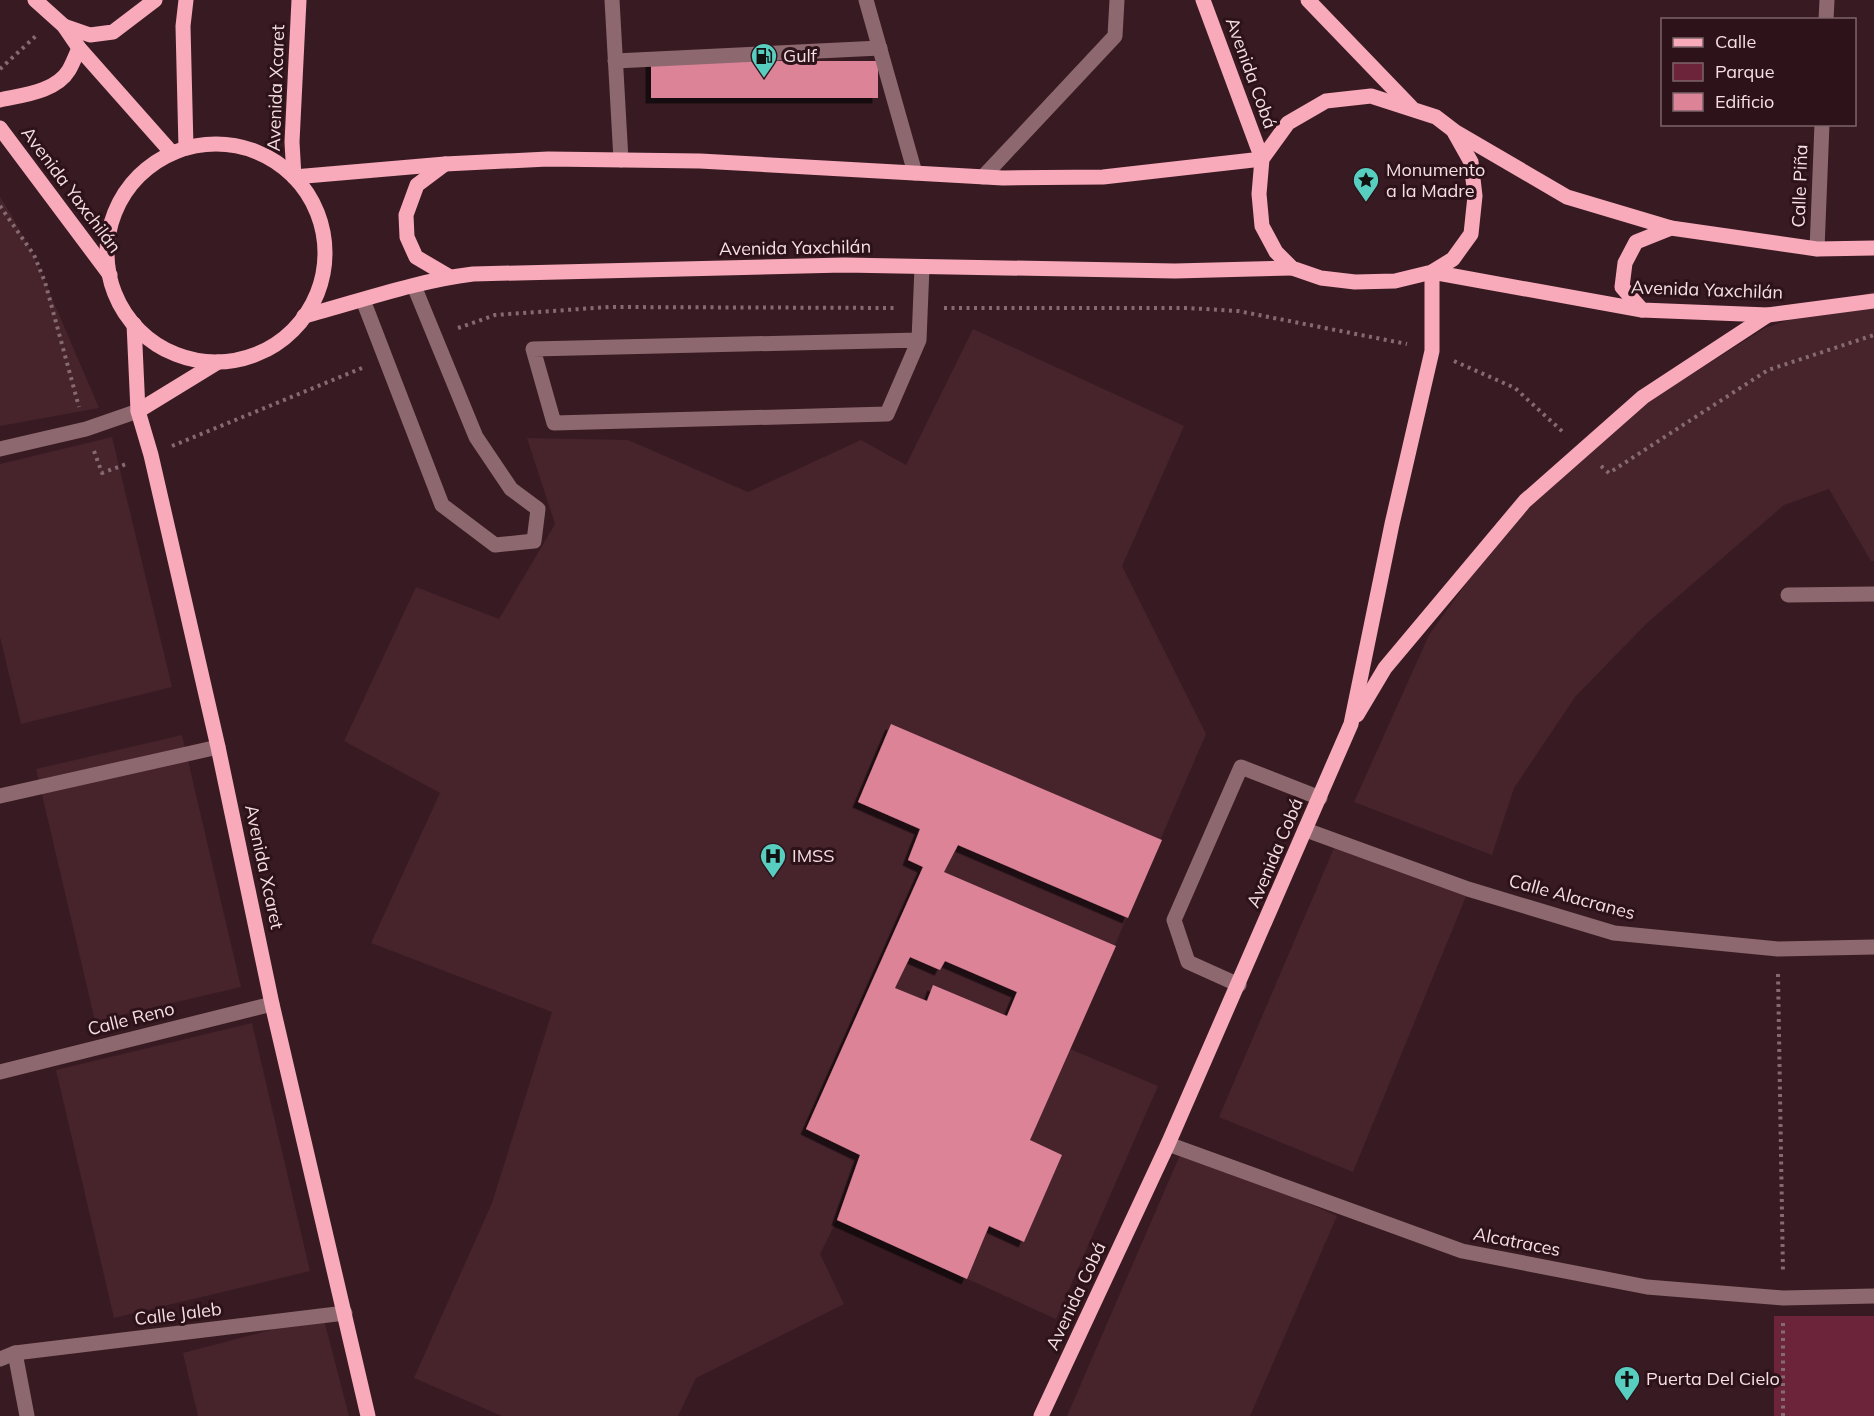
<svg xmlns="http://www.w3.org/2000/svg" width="1874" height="1416" font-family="Mulish,sans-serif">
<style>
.built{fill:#47232c}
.green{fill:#6c243a}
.building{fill:#dc8398;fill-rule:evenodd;filter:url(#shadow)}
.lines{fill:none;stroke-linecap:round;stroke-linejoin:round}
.path{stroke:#856b71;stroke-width:4;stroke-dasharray:3 4.5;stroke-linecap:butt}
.minor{stroke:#8e686f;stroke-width:15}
.major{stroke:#f8a9ba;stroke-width:15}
.labels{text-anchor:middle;stroke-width:6;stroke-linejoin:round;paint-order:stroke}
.poi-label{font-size:18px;fill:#f4dfe3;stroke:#2d1219;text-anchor:start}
.street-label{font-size:18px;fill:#f4dfe3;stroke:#2d1219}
</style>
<defs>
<filter id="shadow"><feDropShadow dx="-5.5" dy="5.5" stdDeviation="0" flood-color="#0009"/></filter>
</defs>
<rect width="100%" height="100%" fill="#381b22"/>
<g class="built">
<polygon points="0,197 12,216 36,261 99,408 0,426"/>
<polygon points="1874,291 1874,561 1871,561 1829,489 1784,505 1647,623 1575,697 1514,788 1492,855 1354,802 1429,635 1518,511 1638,408 1765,328"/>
<polygon points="973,329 1184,426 1122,566 1206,734 1070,1049 1158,1086 1056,1319 837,1220 820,1254 844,1304 696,1378 678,1416 502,1416 414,1378 492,1203 552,1012 371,943 440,793 344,741 416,587 499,619 555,524 527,438 628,440 748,492 861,440 906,465"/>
<polygon points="112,437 172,687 21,724 0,637 0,464"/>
<polygon points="182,735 241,987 95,1021 36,769"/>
<polygon points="1337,841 1467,894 1353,1172 1219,1117"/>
<polygon points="252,1023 310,1271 114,1318 56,1070"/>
<polygon points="1183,1148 1337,1216 1250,1416 1067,1416"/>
<polygon points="323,1316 349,1416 198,1416 183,1353"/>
</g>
<rect class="green" x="1774" y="1316" width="100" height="100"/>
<g class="building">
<rect x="651" y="61" width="227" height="37"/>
<path d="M891,724l271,116 -34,78 -170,-73 -14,27 172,74 -86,194 32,15 -38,87 -35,-16 -22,53 -130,-59 23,-65 -54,-26 117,-262 -15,-7 12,-31 -62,-27zM910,957l30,13 5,-9 72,31 -10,24 -74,-31 -6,16 -32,-13z"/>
</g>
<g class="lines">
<g class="path">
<polyline points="0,69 37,35"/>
<polyline points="0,206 34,255 45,282 79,407"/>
<polyline points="944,308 1188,308 1238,311 1407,344"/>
<polyline points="458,328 495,315 609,307 898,308"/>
<polyline points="1454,361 1515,388 1564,433"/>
<polyline points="172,446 362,368"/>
<polyline points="94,451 102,473 129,463"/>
<polyline points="1601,466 1609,473 1768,370 1874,335"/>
<polyline points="1778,974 1783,1273"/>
<polyline points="1783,1416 1783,1322"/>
</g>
<g class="minor">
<polyline points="612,0 621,160"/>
<polyline points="866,0 915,173"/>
<polyline points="1826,20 1827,0"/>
<polyline points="615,61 880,48"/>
<polyline points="983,177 1115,36 1117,0"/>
<polyline points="1817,249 1822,124"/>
<polyline points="363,300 442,505 495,545 534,541 538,509 511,489 476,437 414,286"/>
<polyline points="919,340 533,349 554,423 887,414 919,340 922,267"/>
<polyline points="0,449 86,429 138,411"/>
<polyline points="1788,595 1874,594"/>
<polyline points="0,796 218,747"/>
<polyline points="1306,830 1468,889 1614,933 1778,949 1874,947"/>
<polyline points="1239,985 1188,962 1174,920 1241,767 1320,798"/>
<polyline points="0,1072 272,1004"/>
<polyline points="1168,1144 1462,1251 1647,1287 1783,1298 1874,1296"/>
<polyline points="15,1353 27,1416"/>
<polyline points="0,1359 15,1353 345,1313"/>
</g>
<g class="major">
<polyline points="35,0 64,26 79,48 172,153"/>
<polyline points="186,0 183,26 186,148"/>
<polyline points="1308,0 1411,107"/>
<polyline points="64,26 90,35 113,32 155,0"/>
<polygon points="1371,96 1436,117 1453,130 1471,162 1475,196 1471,234 1453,259 1432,272 1395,281 1355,282 1321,278 1292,268 1276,252 1262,226 1259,194 1262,159 1288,123 1326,101"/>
<path d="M0,100c22,-5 56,-8 69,-30 4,-7 7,-15 10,-22"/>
<polyline points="0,128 110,275"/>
<polyline points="1454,131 1567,197 1671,228 1817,249 1874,248"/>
<circle cx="216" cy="253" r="109"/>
<polyline points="445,164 417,185 406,215 407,237 416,257 450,277"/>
<polyline points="294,177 445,164 548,159 700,161 1003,178 1103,177 1262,159 1203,0"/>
<polyline points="294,177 292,142 299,0"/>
<polyline points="1642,310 1622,287 1625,263 1636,242 1671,228"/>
<path d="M304,316c56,-15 112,-35 169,-42l371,-9 331,6 117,-3"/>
<polyline points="134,324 138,411 151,455 218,747 272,1004 368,1416"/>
<polyline points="138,411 218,362"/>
<polyline points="1357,715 1385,668 1525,501 1643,397 1768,315"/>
<polyline points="1041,1416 1168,1144 1351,724 1392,524 1432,351 1432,272 1642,310 1768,315 1874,301"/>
</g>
</g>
<defs>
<g id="fuel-pin" transform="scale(1.35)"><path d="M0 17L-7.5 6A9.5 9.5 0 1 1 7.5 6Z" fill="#58cec0" stroke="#2d1219"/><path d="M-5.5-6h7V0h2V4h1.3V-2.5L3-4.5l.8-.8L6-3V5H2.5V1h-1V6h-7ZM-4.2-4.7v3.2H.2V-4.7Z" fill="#111"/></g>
<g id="sight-pin" transform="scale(1.35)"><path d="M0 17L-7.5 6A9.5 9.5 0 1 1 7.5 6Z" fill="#58cec0" stroke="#2d1219"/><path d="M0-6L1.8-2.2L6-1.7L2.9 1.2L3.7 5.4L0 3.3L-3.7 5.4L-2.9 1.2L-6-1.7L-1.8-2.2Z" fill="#111"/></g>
<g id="hospital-pin" transform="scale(1.35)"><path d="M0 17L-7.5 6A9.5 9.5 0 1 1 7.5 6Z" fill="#58cec0" stroke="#2d1219"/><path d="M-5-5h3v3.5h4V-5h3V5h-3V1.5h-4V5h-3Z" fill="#111"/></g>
<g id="church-pin" transform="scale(1.35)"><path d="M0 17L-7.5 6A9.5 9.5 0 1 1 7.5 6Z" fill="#58cec0" stroke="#2d1219"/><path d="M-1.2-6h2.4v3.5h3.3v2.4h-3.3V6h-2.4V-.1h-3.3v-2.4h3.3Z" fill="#111"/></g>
</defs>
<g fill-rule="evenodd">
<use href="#fuel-pin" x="764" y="56"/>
<use href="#sight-pin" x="1366" y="180"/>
<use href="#hospital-pin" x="773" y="856"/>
<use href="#church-pin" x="1627" y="1379"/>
</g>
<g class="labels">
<g class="poi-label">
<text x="783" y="62">Gulf</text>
<text x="1386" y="176">Monumento<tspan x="1386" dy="21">a la Madre</tspan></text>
<text x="792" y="862">IMSS</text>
<text x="1646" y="1385">Puerta Del Cielo</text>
</g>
<g class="street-label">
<text transform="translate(1251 73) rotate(70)" y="6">Avenida Cobá</text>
<text transform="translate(276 88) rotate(-88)" y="6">Avenida Xcaret</text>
<text transform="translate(1800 186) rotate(-88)" y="6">Calle Piña</text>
<text transform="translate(71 190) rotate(53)" y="6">Avenida Yaxchilán</text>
<text transform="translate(795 248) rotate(-1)" y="6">Avenida Yaxchilán</text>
<text transform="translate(1707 290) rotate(2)" y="6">Avenida Yaxchilán</text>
<text transform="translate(1275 853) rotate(-67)" y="6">Avenida Cobá</text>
<text transform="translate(264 867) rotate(78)" y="6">Avenida Xcaret</text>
<text transform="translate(1572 897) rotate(15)" y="6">Calle Alacranes</text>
<text transform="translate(131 1019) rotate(-14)" y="6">Calle Reno</text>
<text transform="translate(1517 1242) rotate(11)" y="6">Alcatraces</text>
<text transform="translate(1076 1296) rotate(-65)" y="6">Avenida Cobá</text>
<text transform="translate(178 1314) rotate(-7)" y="6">Calle Jaleb</text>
</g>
</g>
<rect x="1661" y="18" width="195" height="108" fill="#2d1219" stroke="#7d646a" stroke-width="1.5"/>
<rect x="1673" y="38" width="30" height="9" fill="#f8a9ba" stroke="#7d646a" stroke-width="1.5"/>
<text x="1715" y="48" font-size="18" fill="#f4dfe3">Calle</text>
<rect x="1673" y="63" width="30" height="18" fill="#6c243a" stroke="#7d646a" stroke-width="1.5"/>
<text x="1715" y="78" font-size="18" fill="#f4dfe3">Parque</text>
<rect x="1673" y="93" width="30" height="18" fill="#dc8398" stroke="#7d646a" stroke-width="1.5"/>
<text x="1715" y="108" font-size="18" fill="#f4dfe3">Edificio</text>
</svg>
